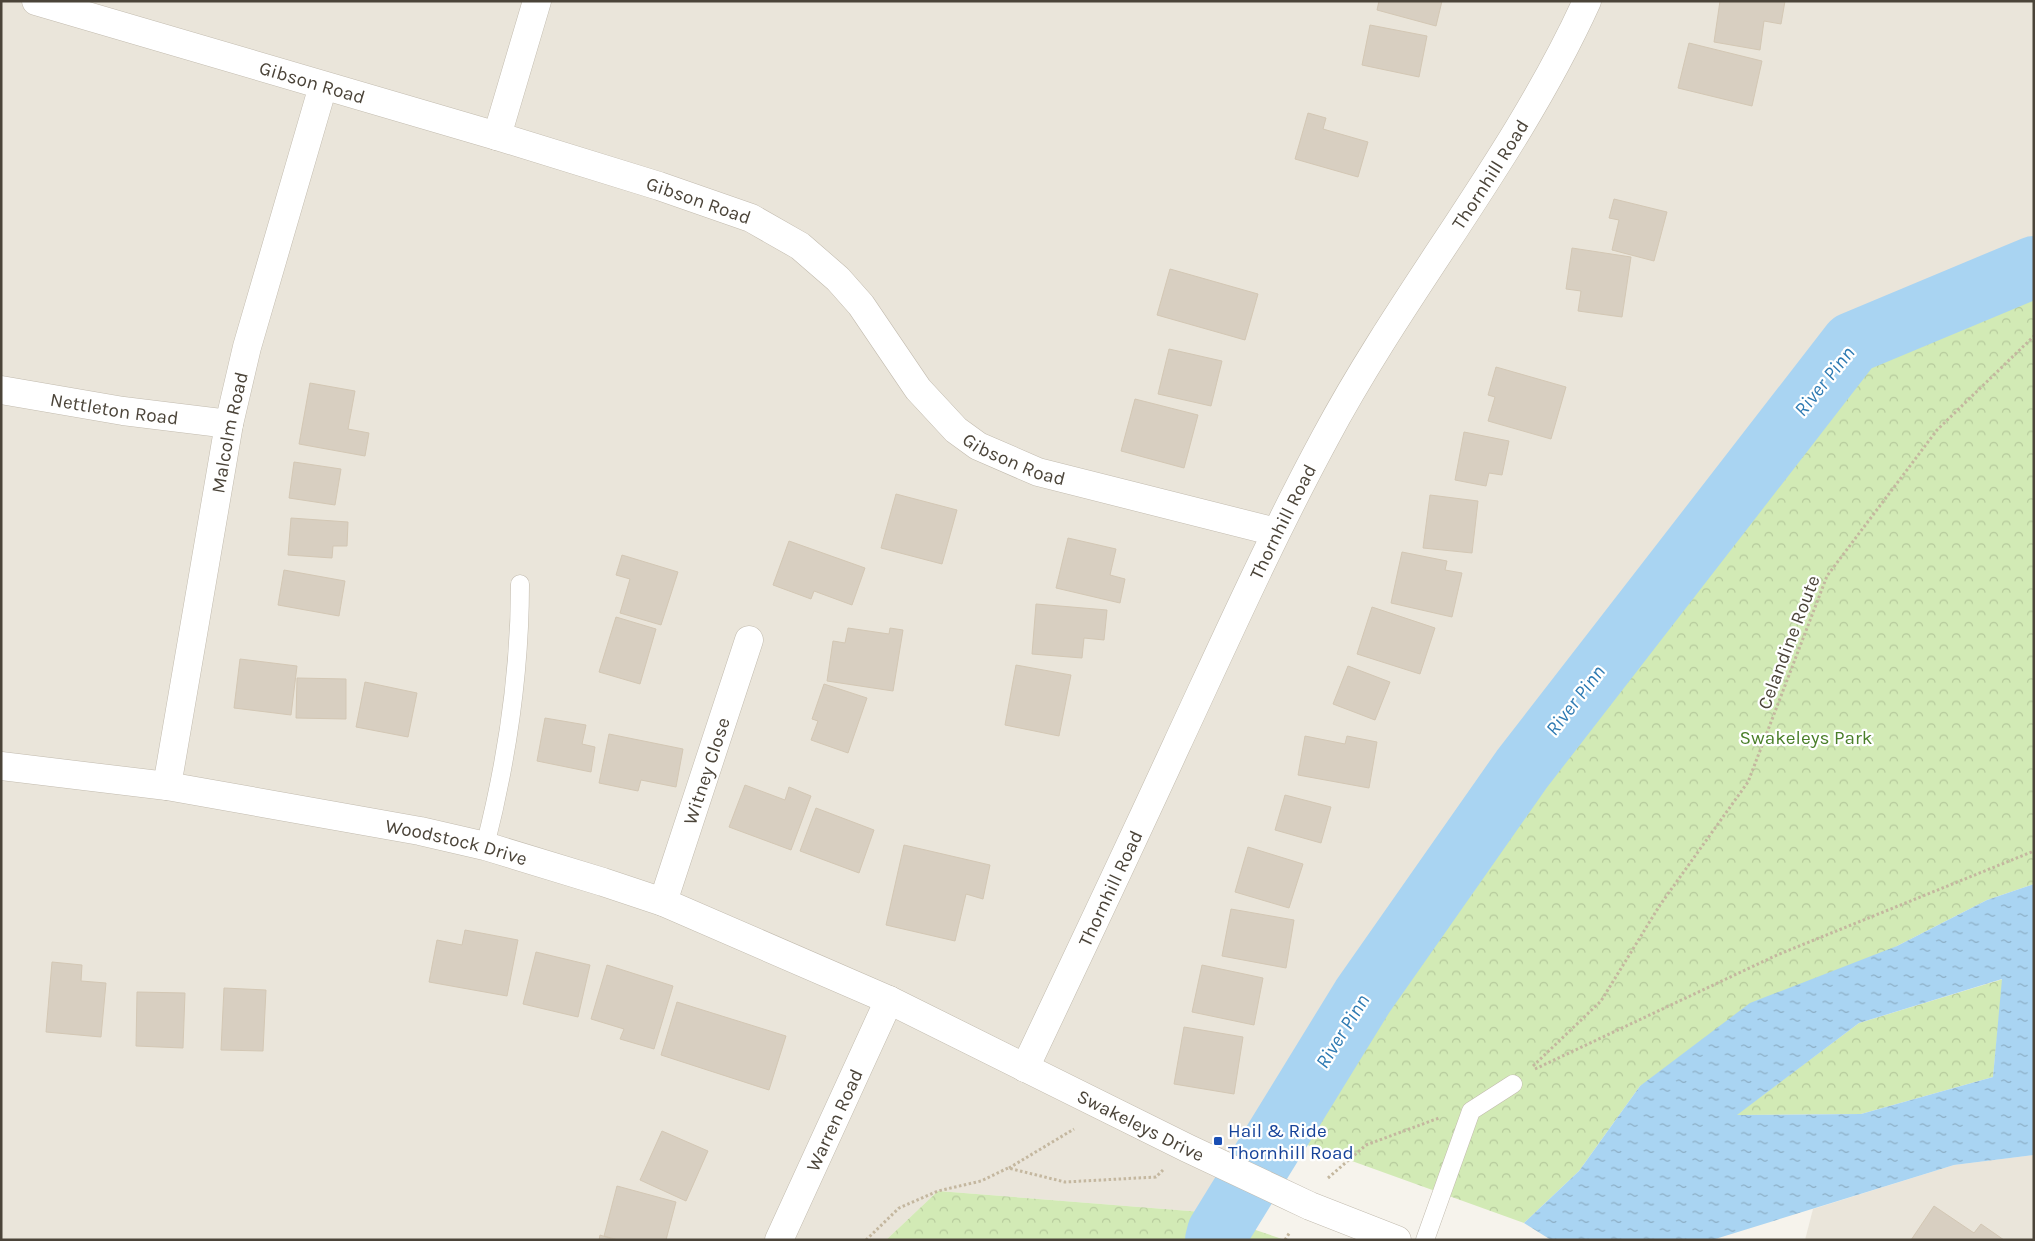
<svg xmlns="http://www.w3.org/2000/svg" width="2035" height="1241" font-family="Karla,sans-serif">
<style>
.residential{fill:#eae5da}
.forest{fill:url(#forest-crowns)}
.water{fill:url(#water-ripples);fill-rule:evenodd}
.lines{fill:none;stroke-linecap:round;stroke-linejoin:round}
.river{stroke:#a9d4f2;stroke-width:62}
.building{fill:#d8cfc1;stroke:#d3c7b4}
.service-casing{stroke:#c2bbae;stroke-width:19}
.minor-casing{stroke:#c2bbae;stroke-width:29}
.path{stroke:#c4b79f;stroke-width:3;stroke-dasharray:2.5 2.5;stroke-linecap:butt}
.service{stroke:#fff;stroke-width:18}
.minor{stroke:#fff;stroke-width:28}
.transit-dot{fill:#1a4fb4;stroke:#fff;stroke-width:2}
.labels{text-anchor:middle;stroke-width:4.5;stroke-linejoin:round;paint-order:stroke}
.street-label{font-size:19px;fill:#4b4439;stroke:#fff}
.park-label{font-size:19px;fill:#4a7f2a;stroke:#fff}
.transit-label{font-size:19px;fill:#164399;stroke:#fff;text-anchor:start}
.water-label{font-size:20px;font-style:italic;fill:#2e7ab2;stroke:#fff}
</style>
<defs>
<pattern id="forest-crowns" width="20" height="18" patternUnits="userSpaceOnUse" patternTransform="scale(1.25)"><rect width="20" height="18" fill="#d2eab5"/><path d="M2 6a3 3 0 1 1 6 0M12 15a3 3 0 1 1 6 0" fill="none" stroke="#b6ca9c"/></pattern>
<pattern id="water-ripples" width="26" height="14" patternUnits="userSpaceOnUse" patternTransform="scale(1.25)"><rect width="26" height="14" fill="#a9d4f2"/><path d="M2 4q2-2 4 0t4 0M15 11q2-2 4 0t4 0" fill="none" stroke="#8caec5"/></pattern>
</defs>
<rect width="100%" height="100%" fill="#f6f3ec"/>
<g class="residential">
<polygon points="1,1 2034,1 2034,247 1796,389 1636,583 1202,1212 938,1191 886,1240 1,1240"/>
<polygon points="2034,1155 2034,1240 1805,1240 1813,1209 1954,1165"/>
</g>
<g class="forest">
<polygon points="2034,247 2034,884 1987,900 1897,946 1640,1086 1579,1171 1524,1223 1260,1128 1636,583 1796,389"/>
<polygon points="2003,979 1993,1077 1861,1114 1736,1115 1859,1023"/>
<polygon points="938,1191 1202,1212 1285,1240 886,1240"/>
</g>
<path class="water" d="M2034,884v271l-80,10 -242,75h-161l-27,-17 55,-52 61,-85 110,-83 147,-57 90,-46zM2002,979l-9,98 -132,37 -124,1 122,-92z"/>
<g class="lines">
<polyline class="river" points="1216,1240 1218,1232 1363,996 1522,769 1852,343 2034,267"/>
</g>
<g class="building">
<polygon points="1379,1 1442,1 1436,26 1377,10"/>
<polygon points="1720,1 1785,1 1781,24 1764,21 1760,50 1714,42"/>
<polygon points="1370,25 1427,36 1419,77 1362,65"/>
<polygon points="1689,43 1762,61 1752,106 1678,88"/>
<polygon points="1308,113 1326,118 1323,129 1368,142 1358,177 1295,159"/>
<polygon points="1614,199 1667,212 1654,261 1612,250 1619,220 1609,218"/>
<polygon points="1572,248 1631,257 1622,317 1578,311 1581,291 1566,289"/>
<polygon points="1170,269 1258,294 1245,340 1157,315"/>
<polygon points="1169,349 1222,361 1211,406 1158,394"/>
<polygon points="1496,367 1566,387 1551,439 1488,421 1495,397 1488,395"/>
<polygon points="310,383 355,391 348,429 369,433 365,456 299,444"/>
<polygon points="1135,399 1198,415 1184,468 1121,451"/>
<polygon points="1464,432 1509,441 1502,475 1489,473 1486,486 1455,480"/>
<polygon points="294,462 341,469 335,505 289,498"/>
<polygon points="896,494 957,510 942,564 881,548"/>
<polygon points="1430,495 1478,501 1472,553 1423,548"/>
<polygon points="291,518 348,522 347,546 333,546 332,558 288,555"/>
<polygon points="1068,538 1116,549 1110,575 1125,579 1120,603 1056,588"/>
<polygon points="789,541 865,568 852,605 814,591 811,599 773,585"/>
<polygon points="1402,552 1447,561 1445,570 1462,573 1452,617 1391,603"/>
<polygon points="622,555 678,572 661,625 620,613 630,579 616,575"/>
<polygon points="284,570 345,581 339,616 278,605"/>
<polygon points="1036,604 1107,610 1104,640 1084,638 1082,658 1032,654"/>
<polygon points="1372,607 1435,628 1420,674 1357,654"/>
<polygon points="616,617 656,629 640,684 599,672"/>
<polygon points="848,628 889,634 890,628 903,630 893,691 827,681 833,641 845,643"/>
<polygon points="240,659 297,666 291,715 234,708"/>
<polygon points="1016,665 1071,675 1059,736 1005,725"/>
<polygon points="1348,666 1390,682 1375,720 1333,704"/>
<polygon points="297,678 346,679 346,719 296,718"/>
<polygon points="365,682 417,693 408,737 356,727"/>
<polygon points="824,684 867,698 848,753 811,740 818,721 812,719"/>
<polygon points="545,718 586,725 582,744 595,747 591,772 537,761"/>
<polygon points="609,734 683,749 676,787 641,780 638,791 599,783"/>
<polygon points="1305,736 1345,744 1347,736 1377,742 1369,788 1298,775"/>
<polygon points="745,785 785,800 789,787 811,796 791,850 729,827"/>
<polygon points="1285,795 1331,807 1321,843 1275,830"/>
<polygon points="816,808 874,830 859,873 800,851"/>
<polygon points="904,845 990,865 983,899 966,894 955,941 886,925"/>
<polygon points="1248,847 1303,864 1289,908 1235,892"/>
<polygon points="1231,909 1294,920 1286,968 1222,956"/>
<polygon points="465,930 518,940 507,996 429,982 437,940 462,945"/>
<polygon points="536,952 590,965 578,1017 523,1004"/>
<polygon points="52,962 82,965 81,981 106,983 101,1037 46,1032"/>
<polygon points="607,965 673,986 654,1049 620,1039 624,1029 591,1019"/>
<polygon points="1202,965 1263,978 1254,1025 1192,1012"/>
<polygon points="224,988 266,990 263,1051 221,1050"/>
<polygon points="137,992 185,993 183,1048 136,1046"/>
<polygon points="677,1002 786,1036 769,1090 661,1055"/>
<polygon points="1184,1027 1243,1037 1234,1094 1174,1084"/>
<polygon points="662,1131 708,1151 686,1201 640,1180"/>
<polygon points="617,1186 676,1202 666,1240 618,1240 604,1236"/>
<polygon points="1934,1206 1974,1233 1981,1224 2004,1240 1911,1240"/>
<polygon points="600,1235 615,1240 599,1240"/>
</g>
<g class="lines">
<g class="service-casing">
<g id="service">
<path d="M485,846c22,-86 35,-173 35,-262"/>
<polyline points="1425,1240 1471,1111 1513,1084"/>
</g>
</g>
<g class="minor-casing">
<g id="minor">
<path id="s1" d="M36,1l461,135 162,50 92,32 49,28 38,33 23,26 57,84 38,41 22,16 60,26 238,60"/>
<polyline points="497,136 537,1"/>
<path id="s2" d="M1,390l122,21 106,13"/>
<path id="s3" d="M1,766l166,20 253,45 65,15 118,36 60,20 226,98 298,148 123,58 87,34"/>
<path id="s4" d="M167,786l62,-362 18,-77 76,-261"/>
<path id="s5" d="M663,902l86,-262"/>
<path id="s6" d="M1025,1068c51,-108 102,-215 152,-324 48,-103 94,-206 148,-306 80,-150 191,-281 262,-437"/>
<path id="s7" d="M779,1240l110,-240"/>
</g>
</g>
<g class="path">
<polyline points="1533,1066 1601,1001 1660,905 1748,782 1827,576 1937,430 2034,336"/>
<polyline points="1535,1069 1777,955 2034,851"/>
<polyline points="1009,1168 1074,1129"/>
<polyline points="1328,1178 1366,1145 1439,1118"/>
<polyline points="866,1240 899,1208 938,1191 981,1181 1008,1168 1065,1182 1156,1177 1163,1170"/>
<polyline points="1285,1240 1290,1232"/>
</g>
<use href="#service" class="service"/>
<use href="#minor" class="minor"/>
</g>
<rect class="transit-dot" x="1213" y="1136" width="10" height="10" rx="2.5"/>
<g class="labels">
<g class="street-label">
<text dy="7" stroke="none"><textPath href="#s1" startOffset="288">Gibson Road</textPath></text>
<text dy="7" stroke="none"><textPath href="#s6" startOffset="1009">Thornhill Road</textPath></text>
<text dy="7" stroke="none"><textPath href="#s1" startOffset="692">Gibson Road</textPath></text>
<text dy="7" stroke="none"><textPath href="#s2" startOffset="115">Nettleton Road</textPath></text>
<text dy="7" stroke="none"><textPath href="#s4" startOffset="359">Malcolm Road</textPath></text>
<text dy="7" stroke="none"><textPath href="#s1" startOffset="1112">Gibson Road</textPath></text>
<text dy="7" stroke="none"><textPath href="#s6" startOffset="604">Thornhill Road</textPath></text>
<text transform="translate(1788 642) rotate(-69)" y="7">Celandine Route</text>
<text dy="7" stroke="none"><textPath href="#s5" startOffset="138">Witney Close</textPath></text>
<text dy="7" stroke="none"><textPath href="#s3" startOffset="462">Woodstock Drive</textPath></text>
<text dy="7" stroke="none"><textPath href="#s6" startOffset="199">Thornhill Road</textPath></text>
<text dy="7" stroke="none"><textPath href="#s7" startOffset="132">Warren Road</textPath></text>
<text dy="7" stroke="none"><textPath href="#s3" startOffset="1205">Swakeleys Drive</textPath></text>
</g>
<g class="park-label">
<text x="1806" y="744">Swakeleys Park</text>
</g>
<g class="transit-label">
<text x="1228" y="1137">Hail &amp; Ride<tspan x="1228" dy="22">Thornhill Road</tspan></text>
</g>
<g class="water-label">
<text transform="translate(1824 381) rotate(-51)" y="7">River Pinn</text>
<text transform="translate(1575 700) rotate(-52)" y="7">River Pinn</text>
<text transform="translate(1342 1031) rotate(-58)" y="7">River Pinn</text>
</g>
</g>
<rect width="2035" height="1241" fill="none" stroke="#4b4439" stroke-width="5"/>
</svg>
